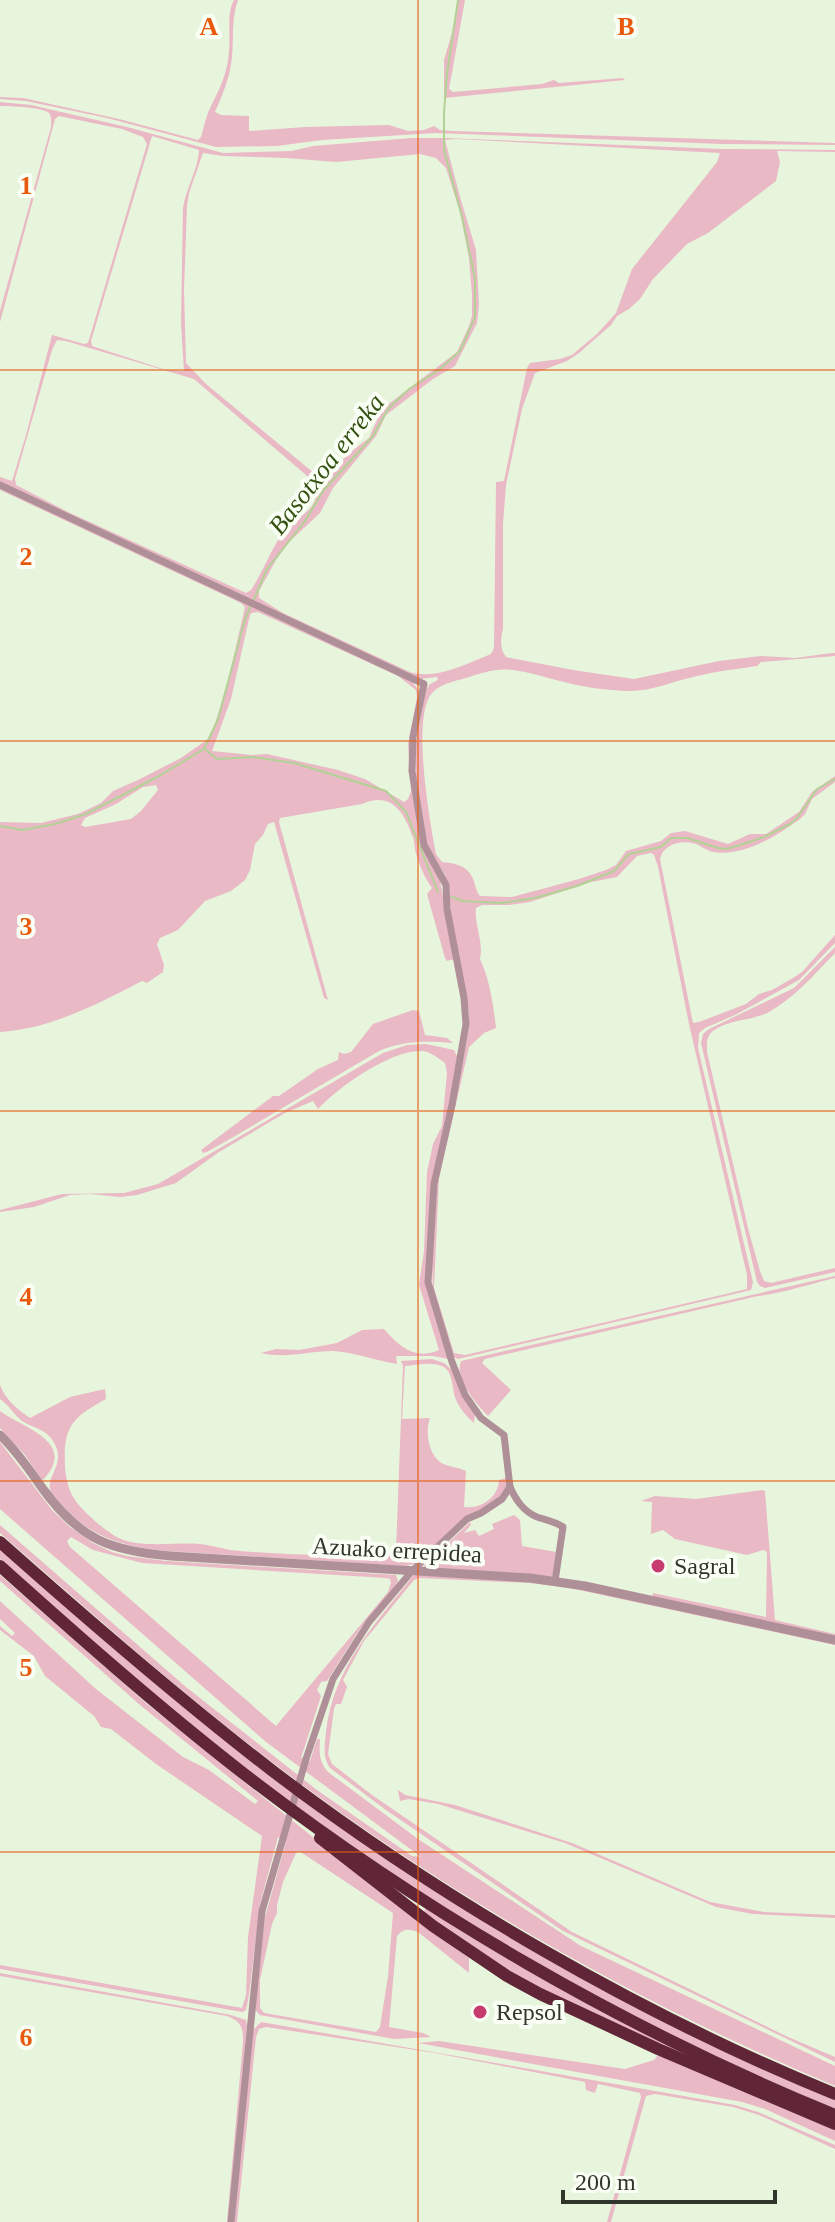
<svg xmlns="http://www.w3.org/2000/svg" width="835" height="2222" font-family="'Times New Roman',serif">
<style>
.green{fill:#e9b9c5;fill-rule:evenodd}
.lines{fill:none;stroke-linecap:round;stroke-linejoin:round}
.stream{stroke:#b2d295;stroke-width:2}
.minor{stroke:#b09098;stroke-width:7}
.tertiary{stroke:#b09098;stroke-width:9}
.motorway{stroke:#612538;stroke-width:12}
.grid{fill:none;stroke:#e8590c;stroke-width:2;stroke-opacity:0.55}
.poi-dot{fill:#c73b6f;stroke:#fafff6;stroke-width:3}
.labels{text-anchor:middle;stroke-width:8;stroke-linejoin:round;paint-order:stroke}
.street-label{font-size:24px;fill:#30352c;stroke:#fafff6}
.poi-label{font-size:24px;fill:#30352c;stroke:#fafff6;text-anchor:start}
.water-label{font-size:26px;font-style:italic;fill:#345010;stroke:#fafff6}
.grid-label{font-size:26px;text-anchor:middle;font-weight:bold;fill:#e8590c;stroke:#fafff6;stroke-width:8;stroke-linejoin:round;paint-order:stroke}
</style>
<rect width="100%" height="100%" fill="#e8f5dd"/>
<g class="green">
<path d="M234,0h4c-7,19 -4,37 -6,57 -2,20 -9,37 -17,55l6,3 28,1v15l56,-4 84,-2 19,6 16,-1 10,-4 6,4 12,1 383,12v2l-113,-1 -286,-11 -114,7 -45,6 -61,1 -109,-29 -81,-17 -26,-2v-2l23,1 96,21 79,21 3,-3c3,-10 5,-21 10,-31 9,-18 17,-34 18,-55 2,-16 -3,-36 5,-51z"/>
<polygon points="458,0 465,0 449,89 453,92 542,84 554,80 559,83 623,78 625,80 444,98 444,60 456,19"/>
<path d="M0,102l31,3 96,22 96,26 69,-2 21,-5 98,-8h33l278,11 113,1v2l-58,-1 3,11 -4,19 -68,52 -21,11 -34,35 -13,20 -11,10 -12,7 -6,9 -32,28 -12,8 -32,12 -13,36 -16,76 -3,39v104c-2,10 -4,20 3,29l67,13 61,9 85,-18 42,-5 34,2 37,-5h3v3l-74,6 -4,4c-20,3 -40,5 -60,10 -23,5 -46,16 -71,15 -22,-1 -44,-4 -66,-10 -16,-4 -31,-9 -47,-11 -18,-2 -31,3 -47,8 -11,3 -26,6 -34,15 -21,24 -2,129 4,161l6,8c11,1 25,3 30,15 4,7 3,13 8,19l32,1 67,-18 27,-9 10,-5 10,-14 35,-10 10,-8 14,-2 43,13 22,-10h16l33,-22 13,-20 23,-16v6l-23,17 -7,15 -5,5c-21,15 -42,29 -68,33 -6,1 -13,1 -19,0 -6,-1 -11,-6 -17,-8 -14,-5 -33,0 -36,15l33,164 6,-1 47,-18 13,-10 13,-4 21,-12 9,-6 33,-37v8l-36,37 -64,35 -30,13 -6,5 -1,15 55,234 -2,8 -293,69 -4,-2 -21,-65 -1,-29 6,-87 21,-93 10,-56v-14l-18,-99 -2,-26 -4,-13 -18,-28 -11,-70 -1,-31 11,-56 4,-6 8,-4 -1,-3 -17,2 -420,-196v-6l12,4 14,-46 26,-100 32,9 4,-1 59,-199 -4,-7 -21,-8 -63,-13 -4,3 -55,203v-11l51,-184c0,-5 1,-10 -2,-14 -6,-6 -39,-7 -49,-7zM152,136l47,14c-1,20 -13,38 -16,58l-2,115 3,48 -18,-1 -74,-24 -1,-5zM456,139l264,14 -3,9 -85,107 -16,44 -19,21 -25,21 -12,4 -30,4 -3,5 -23,113 -8,1 -2,166 -3,6c-25,10 -55,26 -81,18l-127,-59 -24,-15v-7l17,-31 13,-18 31,-29 13,-25 43,-52 10,-21 47,-36 22,-13 22,-43 2,-19 -3,-54 -16,-53 -15,-57zM203,153l20,3 63,2 50,4 84,-8 16,4 10,10 14,44 9,46 3,36v22l-3,10 -12,26 -75,57 -13,29 -21,16 -23,25 -5,-1 -114,-94 -20,-21 -2,-73 3,-84 2,-13zM57,340l9,1 128,38 112,96c4,6 11,14 10,22 -3,14 -17,19 -26,27 -17,18 -25,45 -39,66l-5,3 -176,-80 -54,-28 -1,-6 37,-129zM651,853l3,2 4,12 31,157 58,251v14l-282,66 -11,-2 -20,-65 5,-110 30,-131 15,-14 12,-5c-3,-25 -6,-47 -16,-69 4,-17 -6,-34 -4,-51l6,-3h27l21,-3 61,-20 26,-5 20,-21z"/>
<path d="M0,487l411,193 8,11 -8,48 13,111 16,31 15,78 -8,2 -2,-3 -18,-64 5,-6c-7,-10 -13,-23 -16,-35 -2,-6 -1,-13 -4,-18 -9,-26 -23,-43 -50,-31l-82,14 -1,4 49,178 -4,-2 -50,-176 -6,2 -5,11 -8,9 -5,26 -5,10 -14,11 -26,10 -27,29 -18,8 -3,6 7,21 -1,7 -16,11 -5,-2c-44,23 -92,48 -142,51v-210l41,1 37,-9 23,-11 12,-12 25,-11 43,-22 27,-19 5,-9 14,-44 18,-79 -4,-4 -241,-113zM258,612l140,64 18,14 1,7 -9,47 3,47 -3,8 -4,3 -39,-23 -27,-9 -71,-16 -15,1 -40,-4 19,-52 18,-80 2,-6zM156,785l2,5 -17,21 -10,8 -46,8 -4,-2 4,-7 31,-14 27,-17z"/>
<path d="M835,947v6c-20,21 -41,45 -66,59 -16,9 -45,7 -59,22 -4,5 -3,12 -3,18l42,180 11,39 4,10 7,2 64,-15v4l-70,16 -5,-2 -3,-4 -56,-239 2,-9 6,-5 85,-41z"/>
<path d="M413,1010l6,1 6,24 22,3 6,5c-27,-2 -48,-3 -74,8l-149,88 -23,13 -4,1 -2,-3 72,-54h6l39,-27 20,-9 1,-8 5,2 7,-2 22,-28z"/>
<path d="M426,1044l28,6 5,10 -26,122 -6,97 21,80 -15,-3h-37l1,8c-21,-3 -43,-12 -64,-13 -24,0 -48,8 -72,2l15,-4 23,1 38,-7 25,-13 22,-1c15,17 31,32 55,21l-20,-65 5,-34 3,-79 6,-28 9,-18 5,-53 -2,-10c-7,-5 -14,-11 -23,-12 -30,-2 -84,36 -104,58l-5,-8 -28,12 -66,39 -43,31 -39,12 -17,2 -30,-3 -20,1 -36,12 -34,5v-2l62,-16 62,-1 34,-9 225,-131 24,-8z"/>
<path d="M835,1276v2c-26,6 -51,15 -77,18l-273,63 -3,4 29,27 -23,26c-12,-13 -34,-37 -27,-55z"/>
<path d="M432,1359l12,4 8,7 23,41 -1,12c-8,-7 -15,-15 -19,-26 -3,-9 -2,-24 -11,-30 -10,-6 -28,-2 -39,-1l-3,53 28,-1c-5,13 -2,35 10,44 7,5 18,5 26,9l-2,36c17,2 34,-9 35,-27l7,-2 3,8 -9,13 -32,20 -53,45 -10,2 -238,-15c-42,-4 -78,-14 -106,-47 -3,-4 -10,-10 -11,-15 -3,-15 17,-26 3,-48 -7,-12 -20,-13 -31,-20 -8,-6 -13,-16 -22,-22v-14c5,14 18,25 30,33l40,-21 35,-8 1,10c-33,18 -43,27 -41,66 0,9 3,22 7,30 6,13 36,39 49,44 21,9 56,3 79,5 10,1 20,4 30,6 53,5 106,6 159,6l7,-6 7,-184 -2,-5z"/>
<path d="M0,1411c23,17 78,31 44,68l-2,1 -17,-25 -25,-27z"/>
<path d="M0,1442l52,68 18,17 23,16 19,9 15,4 39,5 230,14 2,6 -10,16 -28,32 -33,52 -6,1 -4,8 4,6 -20,62 9,3 7,-22h3c-1,13 -1,23 8,33l90,67 163,107 254,120v20c-202,-85 -397,-196 -571,-330 -91,-70 -177,-147 -264,-223v-8l186,162 131,103 95,66 9,1 -155,-115 -266,-233zM71,1537l22,13 49,13 244,15 4,1 1,4 -3,9 -112,134 -206,-179 -3,-6z"/>
<polygon points="762,1490 765,1491 775,1620 835,1634 835,1637 652,1597 653,1593 766,1617 767,1552 763,1550 747,1555 675,1539 663,1530 651,1534 652,1502 641,1501 655,1496 696,1499"/>
<polygon points="514,1515 520,1520 522,1546 556,1552 552,1578 423,1567 470,1522 471,1525 464,1533 475,1530 479,1536 494,1529 492,1524"/>
<path d="M0,1548l114,101 330,245 391,206v10c-74,-33 -148,-66 -219,-103 -157,-83 -306,-184 -443,-296 -60,-48 -116,-100 -173,-152z"/>
<path d="M0,1575l146,128 234,188 89,67v15l-51,-41c-10,-3 -14,-4 -21,4l-8,91 34,6 8,4 -37,2 -134,-24 -4,-4v-13l9,-81 21,-75 -8,-5 -18,67 -11,91 -3,15 -4,2 -242,-43v-4l242,43 4,-13 2,-58 14,-101 -106,-72 -45,-35 -10,-2 -7,-11 -49,-40 -11,-20 -34,-26v-4l12,10 3,-3 -15,-14v-18l96,88 87,68 26,13 46,34 3,-3 -118,-96 -140,-124zM299,1851l94,62 -5,63 -8,51 -4,5 -112,-19 -4,-5v-28l12,-56 5,-11v-8l6,-23 13,-29z"/>
<path d="M417,1575l113,6 48,7 257,55v2l-270,-58 -36,-4 -110,-5 -5,2 -50,61 -21,39 4,7 -6,17h-5l-2,5 -6,45 4,10 40,31 200,137 216,105 47,20v5l-272,-131 -177,-121 -56,-42c-8,-12 -5,-23 -4,-36 7,-64 49,-108 87,-156z"/>
<polygon points="398,1790 405,1795 455,1805 572,1843 710,1902 764,1912 835,1915 835,1918 753,1914 716,1907 565,1843 438,1804 409,1799 400,1801"/>
<path d="M425,1908c91,55 182,107 277,155l-183,-84 -95,-65z"/>
<path d="M0,1973l231,42 15,5 1,5 -18,197h-2l16,-180c0,-15 -1,-20 -16,-26l-227,-40z"/>
<polygon points="261,2022 735,2105 758,2112 835,2145 835,2149 759,2115 733,2107 655,2094 646,2096 611,2222 607,2222 641,2097 640,2093 598,2084 595,2093 586,2090 585,2082 435,2053 266,2027 259,2029 256,2037 237,2222 234,2222 252,2031"/>
<polygon points="439,2041 625,2069 654,2060 658,2055 835,2129 835,2141 765,2109 742,2102 418,2043"/>
</g>
<g class="lines">
<g class="stream">
<polyline points="254,599 267,569 305,521 323,491 373,436 388,409 409,389 439,370 460,351 475,317 475,278 462,217 444,150 444,113 447,73 458,0"/>
<polyline points="206,750 217,759 252,757 294,763 386,791 406,812 438,892"/>
<polyline points="0,826 22,830 55,824 86,814 159,776 204,749 218,719 245,619 251,605"/>
<polyline points="452,897 462,901 501,903 535,898 577,886 614,871 629,854 661,847 671,838 687,838 718,848 726,849 740,845 764,837 790,824 797,818 817,789 835,779"/>
</g>
<g class="minor">
<polyline points="0,485 424,684 413,737 412,771 424,845 446,885 447,909 464,998 466,1024 452,1105 434,1184 428,1282 452,1362 465,1395 481,1418 504,1435 510,1487 502,1499 481,1513 467,1519 412,1571 369,1622 333,1679 306,1759 262,1911 231,2222"/>
<path d="M510,1487c6,13 13,24 27,30 9,3 17,4 26,10l-8,54"/>
</g>
<path class="tertiary" d="M0,1435c17,16 30,36 43,54 37,51 68,62 128,67l359,22 55,8 250,54"/>
<g class="motorway">
<path d="M0,1542c89,79 179,157 274,230 167,127 367,243 561,322"/>
<path d="M0,1566c78,70 156,139 239,204 180,140 386,259 596,345"/>
<polyline points="320,1838 433,1926 507,1976 540,1994 658,2049 835,2124"/>
</g>
</g>
<path class="grid" d="M418,0v2222M0,370h835M0,741h835M0,1111h835M0,1481h835M0,1852h835"/>
<g class="poi-dot">
<circle cx="658" cy="1566" r="8"/>
<circle cx="480" cy="2012" r="8"/>
</g>
<g class="labels">
<g class="street-label">
<text transform="translate(397 1550) rotate(3)" y="8">Azuako errepidea</text>
</g>
<g class="poi-label">
<text x="674" y="1574">Sagral</text>
<text x="496" y="2020">Repsol</text>
</g>
<g class="water-label">
<text transform="translate(326 464) rotate(-52)" y="9">Basotxoa erreka</text>
</g>
</g>
<g class="grid-label">
<text x="209" y="35">A</text>
<text x="626" y="35">B</text>
<text x="26" y="194">1</text>
<text x="26" y="565">2</text>
<text x="26" y="935">3</text>
<text x="26" y="1305">4</text>
<text x="26" y="1676">5</text>
<text x="26" y="2046">6</text>
</g>
<path d="M563 2190v12h212v-12" fill="none" stroke="#30352c" stroke-width="4"/>
<text x="575" y="2190" font-size="24" fill="#30352c" stroke="#fafff6" stroke-width="6" paint-order="stroke">200 m</text>
</svg>
